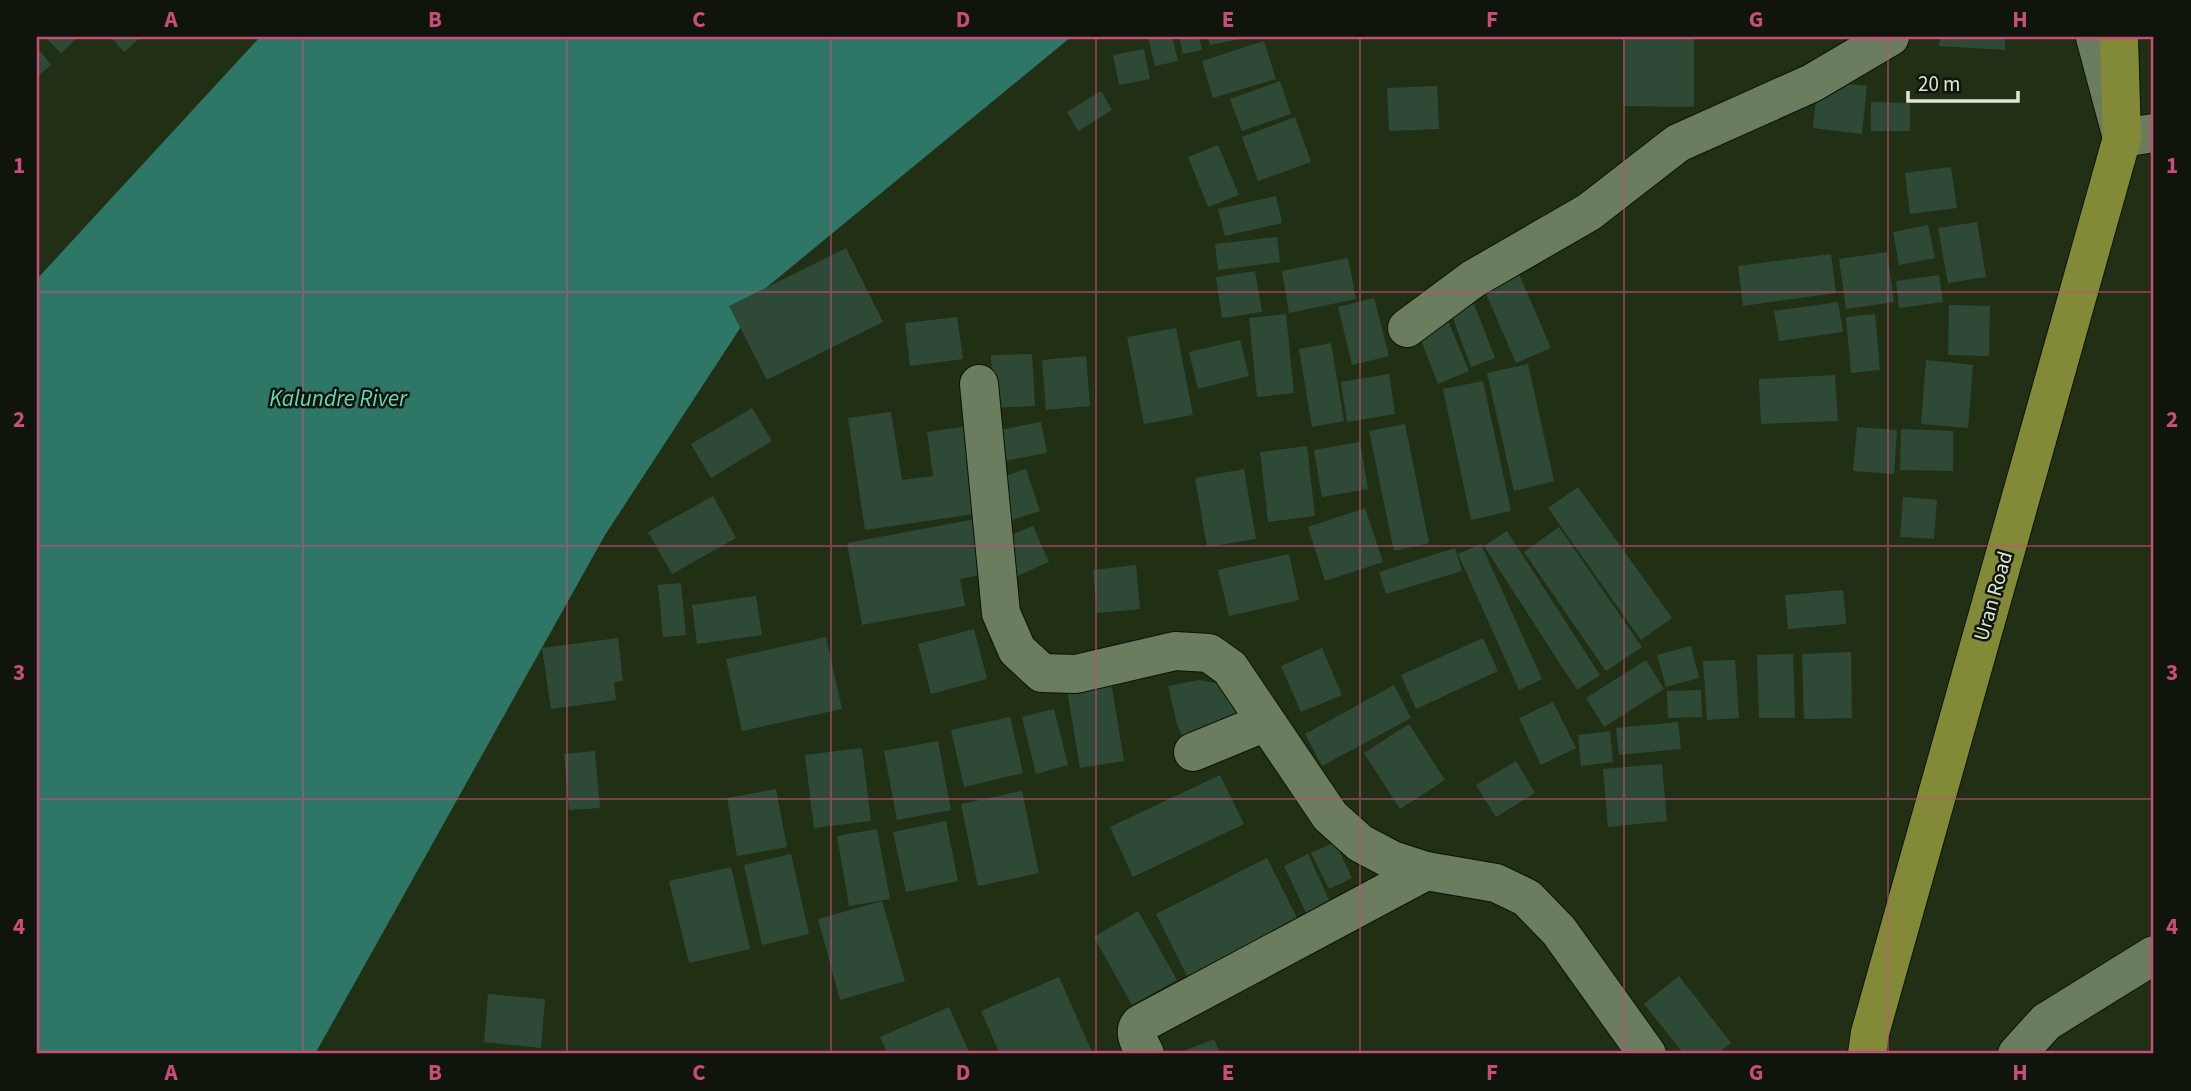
<svg xmlns="http://www.w3.org/2000/svg" width="2191" height="1091" font-family="'Source Sans 3',sans-serif">
<style>
.water{fill:#2e7666}
.building{fill:#2e4a37}
.lines{fill:none;stroke-linecap:round;stroke-linejoin:round}
.minor-casing{stroke:#0a1601;stroke-width:40}
.major-casing{stroke:#0a1601;stroke-width:40}
.minor{stroke:#6c7c5f;stroke-width:38}
.major{stroke:#838a37;stroke-width:38}
.grid{fill:none;stroke:#c94c7a;stroke-width:2;stroke-opacity:0.55}
.labels{text-anchor:middle;stroke-width:5;stroke-linejoin:round;paint-order:stroke}
.street-label{font-size:21px;fill:#dde7d7;stroke:#0f150a}
.water-label{font-size:23px;font-style:italic;fill:#69d5bb;stroke:#0f150a}
.neatline{fill:none;stroke:#c94c7a;stroke-width:2.5}
.grid-label{font-size:23px;text-anchor:middle;font-weight:bold;fill:#c94c7a}
</style>
<rect width="100%" height="100%" fill="#212f15"/>
<polygon class="water" points="260,37 1071,37 767,287 605,535 315,1054 37,1054 37,279"/>
<g class="building">
<polygon points="45,37 78,37 61,53"/>
<polygon points="111,37 141,37 124,52"/>
<polygon points="1148,37 1172,37 1178,61 1155,66"/>
<polygon points="1179,37 1199,37 1202,50 1183,54"/>
<polygon points="1208,37 1246,37 1246,38 1210,45"/>
<polygon points="1623,37 1694,37 1694,107 1623,106"/>
<polygon points="1940,37 2005,37 2005,50 1939,46"/>
<polygon points="1264,41 1276,79 1213,98 1202,61"/>
<polygon points="37,47 51,65 37,77"/>
<polygon points="1144,49 1150,79 1119,85 1113,55"/>
<polygon points="1818,80 1867,86 1862,134 1813,128"/>
<polygon points="1280,81 1291,114 1242,131 1230,99"/>
<polygon points="1437,86 1439,129 1389,131 1387,88"/>
<polygon points="1101,91 1112,110 1078,131 1067,112"/>
<polygon points="1871,102 1910,103 1910,131 1871,131"/>
<polygon points="1295,117 1311,162 1258,181 1242,137"/>
<polygon points="1218,145 1239,195 1208,207 1188,157"/>
<polygon points="1951,167 1957,208 1910,214 1905,173"/>
<polygon points="1276,196 1282,223 1225,236 1218,209"/>
<polygon points="1977,222 1986,277 1948,283 1938,228"/>
<polygon points="1928,225 1935,258 1899,265 1893,232"/>
<polygon points="1277,237 1280,262 1218,270 1215,244"/>
<polygon points="846,248 883,322 767,380 729,306"/>
<polygon points="1887,252 1894,302 1846,309 1839,259"/>
<polygon points="1831,254 1836,293 1743,306 1738,266"/>
<polygon points="1348,258 1356,299 1289,313 1282,271"/>
<polygon points="1255,271 1262,312 1222,318 1216,277"/>
<polygon points="1519,274 1551,348 1516,363 1484,289"/>
<polygon points="1939,275 1943,302 1899,308 1896,281"/>
<polygon points="1374,298 1389,356 1352,365 1338,307"/>
<polygon points="1838,302 1843,332 1779,341 1774,311"/>
<polygon points="1474,304 1495,358 1471,367 1451,313"/>
<polygon points="1949,305 1990,306 1989,356 1948,355"/>
<polygon points="1286,314 1294,393 1257,397 1249,318"/>
<polygon points="1875,314 1880,370 1851,373 1846,317"/>
<polygon points="957,317 963,359 910,366 905,323"/>
<polygon points="1448,321 1469,371 1438,384 1418,332"/>
<polygon points="1176,328 1193,415 1144,424 1127,337"/>
<polygon points="1240,340 1249,376 1198,389 1189,352"/>
<polygon points="1331,343 1344,421 1312,427 1299,349"/>
<polygon points="1032,354 1035,406 993,408 991,355"/>
<polygon points="1086,356 1090,406 1046,410 1042,360"/>
<polygon points="1926,360 1973,365 1968,428 1921,424"/>
<polygon points="1528,364 1554,481 1514,491 1487,373"/>
<polygon points="1389,374 1395,414 1347,422 1341,382"/>
<polygon points="1835,375 1838,421 1761,424 1759,379"/>
<polygon points="1483,381 1511,511 1471,520 1443,389"/>
<polygon points="752,408 772,441 711,478 691,444"/>
<polygon points="891,412 902,480 933,476 927,432 975,425 988,512 865,530 848,418"/>
<polygon points="1041,422 1047,453 994,463 989,432"/>
<polygon points="1405,424 1429,543 1394,551 1369,431"/>
<polygon points="1857,427 1897,430 1894,474 1853,471"/>
<polygon points="1901,429 1953,431 1953,471 1900,470"/>
<polygon points="1360,442 1368,489 1322,497 1314,450"/>
<polygon points="1307,446 1315,516 1268,522 1260,452"/>
<polygon points="1026,469 1040,511 1012,520 999,478"/>
<polygon points="1244,469 1256,539 1207,547 1195,478"/>
<polygon points="1578,487 1672,618 1641,640 1548,508"/>
<polygon points="713,496 736,538 672,574 648,532"/>
<polygon points="1903,497 1937,500 1934,539 1900,537"/>
<polygon points="1365,508 1383,562 1325,581 1308,527"/>
<polygon points="976,519 986,574 960,579 965,606 862,625 847,543"/>
<polygon points="1033,526 1049,562 1015,577 999,540"/>
<polygon points="1559,527 1642,647 1606,671 1524,552"/>
<polygon points="1507,531 1600,675 1577,690 1484,546"/>
<polygon points="1481,544 1542,679 1519,690 1458,554"/>
<polygon points="1455,548 1462,571 1386,594 1379,572"/>
<polygon points="1289,554 1299,600 1229,616 1218,570"/>
<polygon points="1136,565 1140,609 1097,613 1093,570"/>
<polygon points="681,583 686,635 663,637 658,585"/>
<polygon points="1843,590 1846,624 1788,629 1785,595"/>
<polygon points="756,596 762,635 697,644 692,605"/>
<polygon points="974,629 987,679 931,694 918,644"/>
<polygon points="826,637 842,709 742,731 726,659"/>
<polygon points="618,638 623,681 614,682 616,700 551,709 542,648"/>
<polygon points="1483,638 1498,671 1416,709 1401,675"/>
<polygon points="1691,646 1699,678 1666,687 1657,655"/>
<polygon points="1322,648 1342,695 1301,712 1281,666"/>
<polygon points="1851,652 1852,718 1804,719 1802,654"/>
<polygon points="1793,654 1795,718 1759,718 1757,655"/>
<polygon points="1646,660 1664,689 1604,727 1586,698"/>
<polygon points="1735,660 1739,718 1707,720 1703,661"/>
<polygon points="1110,676 1124,761 1080,768 1066,684"/>
<polygon points="1199,680 1221,684 1250,721 1186,746 1177,724 1168,686"/>
<polygon points="1394,685 1411,718 1322,766 1305,734"/>
<polygon points="1701,690 1702,717 1668,718 1667,691"/>
<polygon points="1553,702 1576,748 1541,765 1519,718"/>
<polygon points="1054,709 1068,765 1036,774 1022,717"/>
<polygon points="1010,717 1023,773 964,787 951,730"/>
<polygon points="1678,722 1681,749 1619,755 1616,728"/>
<polygon points="1409,724 1445,780 1400,809 1364,753"/>
<polygon points="1610,731 1613,762 1581,766 1578,735"/>
<polygon points="938,741 951,810 897,820 884,751"/>
<polygon points="862,748 871,821 814,828 805,755"/>
<polygon points="595,751 600,808 569,810 564,754"/>
<polygon points="1516,761 1535,793 1496,817 1476,785"/>
<polygon points="1662,764 1667,821 1608,827 1603,769"/>
<polygon points="1220,775 1244,824 1133,877 1110,827"/>
<polygon points="776,789 787,847 737,856 727,798"/>
<polygon points="1022,791 1039,873 978,886 961,804"/>
<polygon points="946,821 958,881 906,892 893,832"/>
<polygon points="877,829 890,899 849,906 837,836"/>
<polygon points="1335,842 1352,878 1329,889 1311,853"/>
<polygon points="791,854 809,934 762,945 744,865"/>
<polygon points="1308,854 1331,904 1307,915 1284,866"/>
<polygon points="1267,858 1298,920 1187,976 1156,914"/>
<polygon points="731,867 750,949 689,963 669,881"/>
<polygon points="882,901 905,981 840,1000 818,919"/>
<polygon points="1138,911 1177,980 1132,1005 1094,937"/>
<polygon points="1679,976 1731,1043 1717,1054 1684,1054 1644,1004"/>
<polygon points="1059,977 1093,1054 1000,1054 981,1011"/>
<polygon points="488,994 545,999 541,1048 484,1042"/>
<polygon points="949,1007 970,1054 888,1054 880,1037"/>
<polygon points="1214,1039 1220,1054 1176,1054"/>
</g>
<g class="lines">
<g class="minor-casing">
<g id="minor">
<polyline points="2095,37 2122,138 2154,133"/>
<polyline points="1407,328 1473,279 1589,212 1678,143 1812,83 1890,37"/>
<polyline points="979,384 1001,613 1017,650 1042,673 1076,674 1175,651 1209,653 1230,668 1330,816 1360,843 1392,860 1426,871 1496,883 1527,898 1559,931 1647,1054"/>
<polyline points="1193,752 1266,722"/>
<path d="M1145,1054c-4,-9 -13,-21 -5,-30l286,-153"/>
<polyline points="2017,1054 2046,1022 2154,955"/>
</g>
</g>
<g class="major-casing">
<polyline id="major" points="1867,1054 1870,1033 2122,138 2119,37"/>
</g>
<use href="#minor" class="minor"/>
<use href="#major" class="major"/>
</g>
<path class="grid" d="M303,37v1017M567,37v1017M831,37v1017M1096,37v1017M1360,37v1017M1624,37v1017M1888,37v1017M37,292h2117M37,546h2117M37,799h2117"/>
<g class="labels">
<g class="street-label">
<text transform="translate(1993 596) rotate(-74)" y="7">Uran Road</text>
</g>
<g class="water-label">
<text x="338" y="406">Kalundre River</text>
</g>
</g>
<rect width="2191" height="1091" fill="none" stroke="#0f150a" stroke-width="77"/>
<path d="M1908 91v10h110v-10" fill="none" stroke="#dde7d7" stroke-width="3.5"/>
<text x="1918" y="91" font-size="21" fill="#dde7d7" stroke="#0f150a" stroke-width="5" paint-order="stroke">20 m</text>
<rect x="38" y="38" width="2114" height="1014" class="neatline"/>
<g class="grid-label">
<text x="171" y="27">A</text>
<text x="435" y="27">B</text>
<text x="699" y="27">C</text>
<text x="963" y="27">D</text>
<text x="1228" y="27">E</text>
<text x="1492" y="27">F</text>
<text x="1756" y="27">G</text>
<text x="2020" y="27">H</text>
<text x="19" y="173">1</text>
<text x="2172" y="173">1</text>
<text x="19" y="427">2</text>
<text x="2172" y="427">2</text>
<text x="19" y="680">3</text>
<text x="2172" y="680">3</text>
<text x="19" y="934">4</text>
<text x="2172" y="934">4</text>
<text x="171" y="1080">A</text>
<text x="435" y="1080">B</text>
<text x="699" y="1080">C</text>
<text x="963" y="1080">D</text>
<text x="1228" y="1080">E</text>
<text x="1492" y="1080">F</text>
<text x="1756" y="1080">G</text>
<text x="2020" y="1080">H</text>
</g>
</svg>
